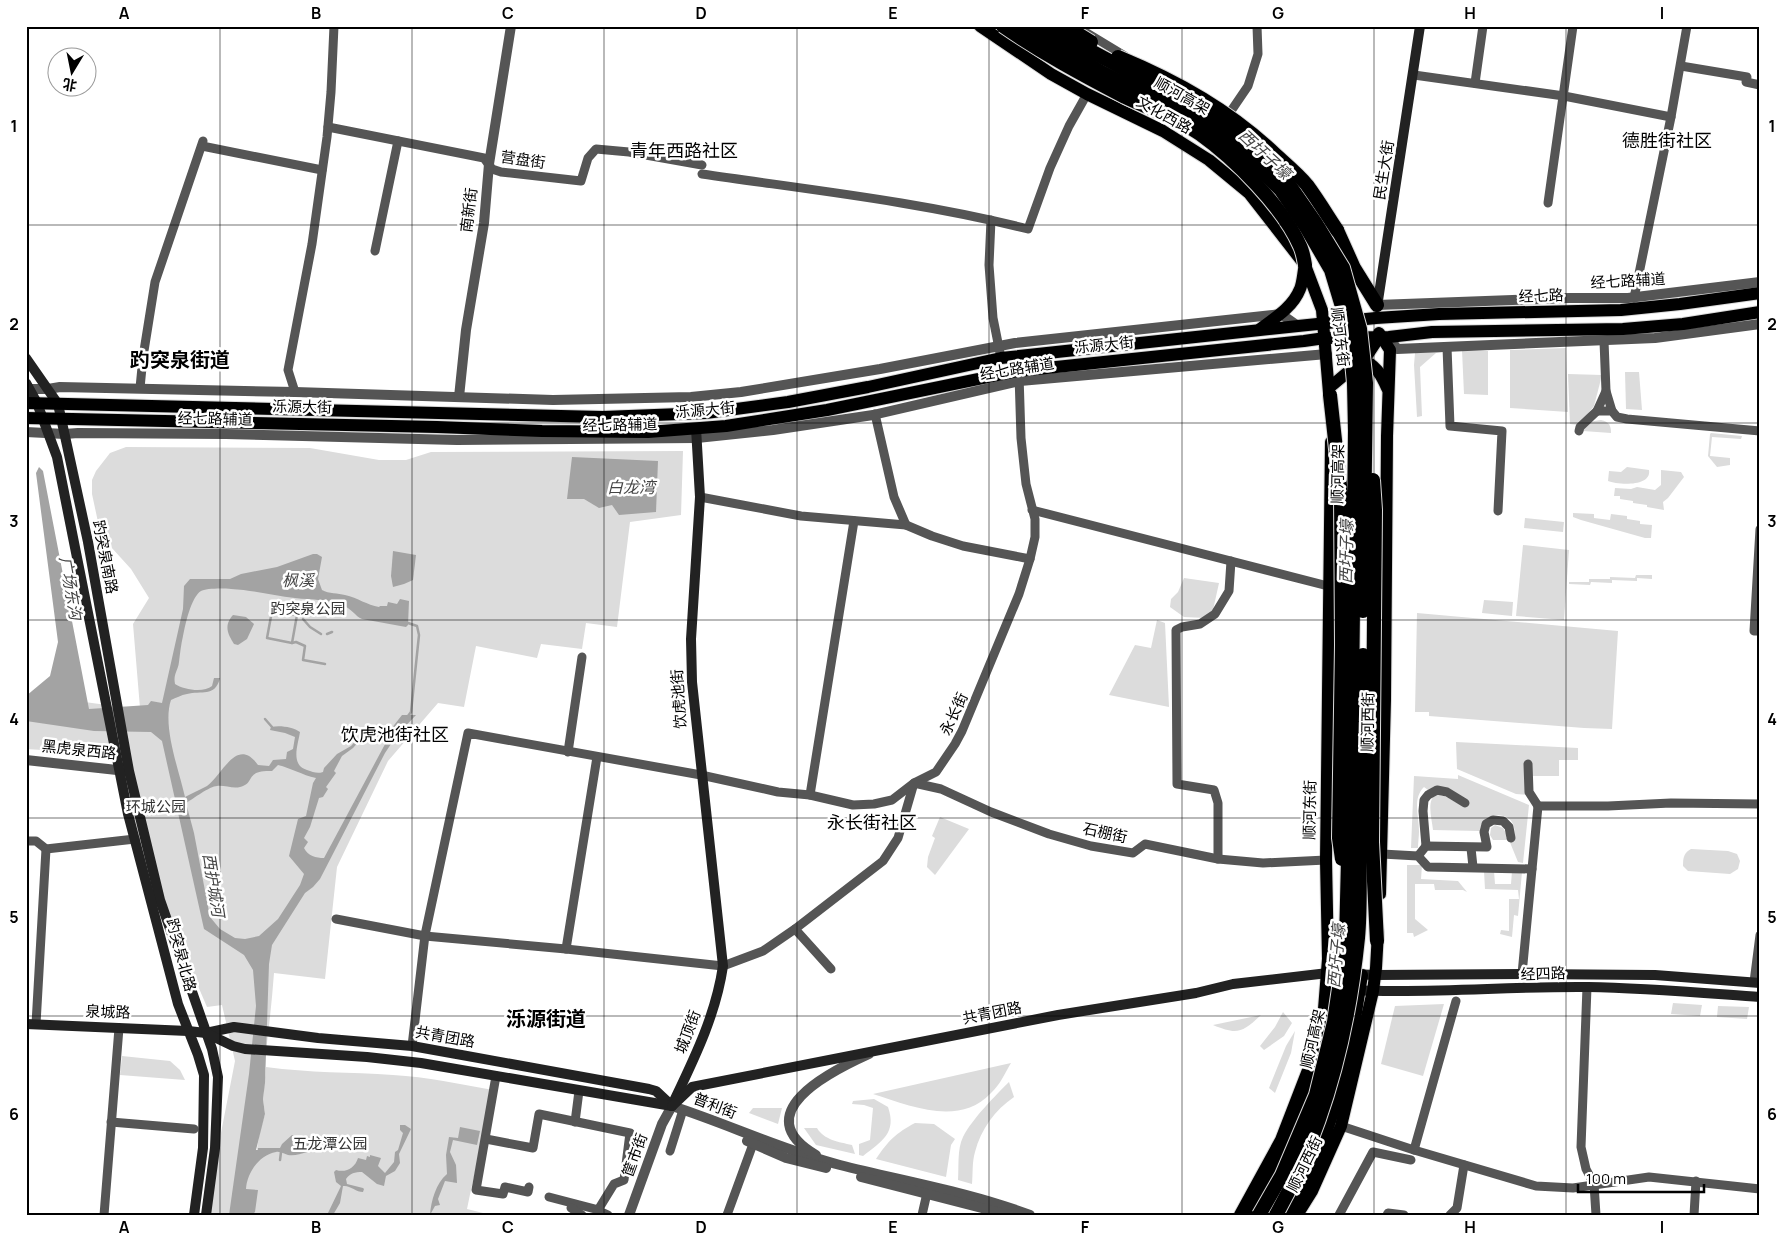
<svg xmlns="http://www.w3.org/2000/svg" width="1786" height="1241" font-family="Manrope,'Noto Sans SC',sans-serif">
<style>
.green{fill:#dcdcdc}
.water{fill:#a3a3a3;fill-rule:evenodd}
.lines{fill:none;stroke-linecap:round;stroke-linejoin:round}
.stream{stroke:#a3a3a3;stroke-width:2.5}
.primary-casing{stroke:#dbdbdb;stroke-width:14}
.trunk-casing{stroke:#dbdbdb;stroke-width:16}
.minor{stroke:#555;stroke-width:9}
.tertiary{stroke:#555;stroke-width:10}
.secondary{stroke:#222;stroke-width:10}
.primary{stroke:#000;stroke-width:12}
.trunk{stroke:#000;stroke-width:14}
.trunk-bridge-casing{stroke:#dbdbdb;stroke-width:16;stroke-linecap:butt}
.trunk-bridge{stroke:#000;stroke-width:14}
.grid{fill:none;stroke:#000;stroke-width:1;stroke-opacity:0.55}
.labels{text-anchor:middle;stroke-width:5;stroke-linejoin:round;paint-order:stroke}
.street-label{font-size:15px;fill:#000;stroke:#fff}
.park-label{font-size:15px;fill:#333;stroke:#fff}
.water-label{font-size:16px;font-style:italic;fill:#444;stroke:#fff}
.quarter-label{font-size:18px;fill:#000;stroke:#fff}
.district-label{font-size:20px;font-weight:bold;fill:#000;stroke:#fff}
.neatline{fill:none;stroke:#000;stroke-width:2}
.grid-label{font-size:16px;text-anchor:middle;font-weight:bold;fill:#000}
</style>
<rect width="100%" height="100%" fill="#fff"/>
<g class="green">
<polygon points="1566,348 1568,412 1510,408 1510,350"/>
<polygon points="1443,350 1443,352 1436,353 1420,367 1422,416 1417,417 1414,365 1415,353"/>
<polygon points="1462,350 1488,351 1488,395 1464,394"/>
<polygon points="1625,372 1639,372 1642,410 1626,409"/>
<polygon points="1568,374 1602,375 1594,406 1579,425 1570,424"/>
<path d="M1601,420c8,2 10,5 10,13l-28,-2c4,-9 8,-10 18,-11z"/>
<polygon points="1711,433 1742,436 1741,439 1712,437 1710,456 1730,458 1730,465 1717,467 1708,456 1710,434"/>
<path d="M126,447l184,1 69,12h27l25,-8 252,-1 -2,64 -51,7 -13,105 -31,-4 -4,26 -41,-5 -4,14 -61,-12 -12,61 -26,-4 -50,58 -51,106 -12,112 -51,-6c-6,81 -20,162 -36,242h-33l30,-154 -13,-56 -15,2 -72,-168 -13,-84 -96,-6v-55l88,12 26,2 -7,-84 16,-26 -18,-29 -30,-33 -9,-42v-14l4,-9 14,-18z"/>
<path d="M1627,467l22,3c3,17 -31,15 -41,11l1,-10 12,1z"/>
<polygon points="1661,470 1681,472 1684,477 1668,498 1663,502 1664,510 1647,507 1647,505 1633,503 1633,501 1620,499 1620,496 1614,496 1615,488 1631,489 1637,487 1655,490 1661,485"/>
<polygon points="1573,513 1594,514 1594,518 1610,520 1611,514 1627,516 1627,519 1640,521 1640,524 1652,525 1651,538 1645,538 1581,520 1573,517"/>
<polygon points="1525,518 1564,522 1563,532 1524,528"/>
<polygon points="1523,545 1569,550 1564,620 1516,616"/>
<polygon points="1636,575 1652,575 1652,579 1637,578 1637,581 1612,580 1612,583 1591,582 1590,585 1569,584 1569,582 1589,582 1589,579 1610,579 1610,577 1635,578"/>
<polygon points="1184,578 1219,583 1213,610 1205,618 1184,617 1170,607 1171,599 1178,592"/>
<polygon points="1484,600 1513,602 1512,616 1482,613"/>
<polygon points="1417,613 1618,631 1612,729 1584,728 1429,716 1429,712 1415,712"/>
<polygon points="1157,620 1165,623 1169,707 1109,695 1135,645 1151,648"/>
<polygon points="1456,742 1578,748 1578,760 1559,760 1559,776 1529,776 1531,795 1516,794 1457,769"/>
<path d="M1458,775l71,30 -6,58 -5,-1 -9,-22h-16l-3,-5 1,-7 4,-3 8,3 3,5v5l9,2c-1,-4 0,-9 -1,-13 -4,-18 -34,-14 -34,4l-47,-1c-1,-11 -7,-29 3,-36l11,3 17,10 4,-6 -30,-14 -10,3 -4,-3c-12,12 -5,29 -5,44 0,6 -1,11 -1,17h-7l3,-72 44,3z"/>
<polygon points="940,817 969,829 935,875 927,867 928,857 935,838 932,836"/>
<path d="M1691,849l37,2 9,3 3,7 -2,8 -8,5 -42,-3 -5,-5c0,-9 1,-13 8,-17z"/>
<polygon points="1407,865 1422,865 1421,879 1458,881 1467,892 1463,890 1435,890 1434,884 1415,884 1415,919 1428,930 1414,937 1413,933 1407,933"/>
<polygon points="1484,871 1494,871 1495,884 1511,884 1512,871 1522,872 1518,916 1514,915 1512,937 1500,934 1501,930 1509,931 1509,899 1519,899 1518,890 1485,889"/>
<polygon points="1673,1003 1702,1005 1700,1016 1671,1014"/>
<polygon points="1444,1004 1423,1076 1381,1064 1395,1006"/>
<polygon points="1718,1006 1749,1007 1747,1019 1717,1017"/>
<polygon points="1283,1012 1292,1023 1284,1036 1264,1050 1260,1046 1275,1027"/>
<path d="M1261,1015c-19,18 -24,20 -48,10z"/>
<polygon points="1295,1031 1291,1053 1275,1093 1269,1088 1286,1046"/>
<polygon points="122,1056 170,1061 180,1070 185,1080 120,1075"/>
<path d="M1011,1063c-6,10 -11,22 -20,30 -32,34 -80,13 -118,1z"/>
<path d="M266,1067c43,6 85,5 127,8 34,2 67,9 100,15 -7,40 -18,79 -26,119l24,6h-248l4,-39 7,-10 6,-35 5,-17 -2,-15z"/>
<path d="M1009,1082l5,15c-19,13 -33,32 -39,55 -3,10 -2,21 -3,32l-14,-4c1,-13 -1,-31 5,-43 9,-18 33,-42 46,-55z"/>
<path d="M874,1099l14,8c9,26 -6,34 -25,49l-4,-1v-11l11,-4 3,-32 -9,-3 -12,-1 1,-3z"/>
<polygon points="753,1108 782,1108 778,1124 749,1113"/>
<path d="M915,1123l19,1 21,15 -4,6 -5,32 -70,-18c12,-18 20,-26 39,-36z"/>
<path d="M804,1128h13c7,12 22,14 35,17l3,9 -39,-9z"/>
</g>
<g class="water">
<polygon points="572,457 658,461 656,512 619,515 612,505 599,508 584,499 567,499"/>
<path d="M39,467l4,4 46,238 59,-4 3,-4 11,2 21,-94 1,-23 6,-7h40l11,-5 36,-7 36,-13h4l5,3 -4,22 4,11c7,4 16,3 23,5 13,3 22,10 34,12l1,-1h7l1,-4 9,2 3,-5 9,2 -1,24 -2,2 -44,-8c-7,-3 -10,-10 -18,-13 -15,-7 -32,-6 -49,-8 -21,-2 -42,-8 -64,-9 -6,-1 -26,-1 -30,2 -10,6 -16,34 -18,45 -2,9 -3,17 -4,26 -1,9 -6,12 -4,22 9,6 29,9 37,2l2,-8h6c-5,20 -19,12 -33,16 -6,1 -11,4 -16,6 -9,26 8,70 14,97 7,-4 15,-7 22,-11 16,-12 30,-50 51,-21l11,1 4,-6 13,-1 1,-7 6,-3 2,-12 -10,-4 -15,-3 1,-3c9,-2 22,0 29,5 -2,13 -10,33 7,38 6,2 10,4 16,2l1,-4 13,-14 14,-8 11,-12 29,-5 11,-14h14l-19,20 -12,18 -65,126 -7,8 -8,6 -33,52 -3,19 -4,119 -2,16 2,15 -9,36h2v-2h22l2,-4 10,-9 9,2 2,-2 9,3 -5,14c-7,2 -12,4 -19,3 -4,-1 -8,-4 -12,-3 -17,3 -29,21 -30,37l12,1 -3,22 -3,3h-23l20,-141 7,-68 -3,-36 -9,-15 -40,-26 -42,-188 -11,-9 -57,-1 -68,-10v-25l24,-20 8,-34 -22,-169zM391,733l-67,125c-8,0 -16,-2 -20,-10l4,-6 -4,-4 6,-11 9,-29 4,-1 5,-8 -2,-2 10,-14 -2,-2 8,-15 11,-8 9,-10zM278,765c13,3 24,10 38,13l-3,5 -7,33 -8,3 -9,37 15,18 -4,11 -22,34 -19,17 -14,3 -10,-1 -15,-9 -10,-12 -16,-84 -8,-30c7,-4 24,-17 31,-17 7,-1 16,3 23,1 16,-4 4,-17 32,-16z"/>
<polygon points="393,551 416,555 413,580 404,584 393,587 391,576"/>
<path d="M233,615l13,2 8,7 -7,15 -9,6 -4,-1c-7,-11 -10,-19 -1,-29z"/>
<path d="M400,1125h5l6,4 -12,25 1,9 -5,8 -9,5 -2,10 -7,-2 -15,-12c-7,0 -12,1 -16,7l1,5 16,4 1,1 -1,3c-7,0 -13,-7 -20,-6l-3,17 -7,12h-6l14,-29 -5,-4 -2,-10 2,-2c10,3 19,-2 22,-12l8,2 1,-4 3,1v-2l11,3 -3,8 7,7 9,-11 1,-10 3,-2 5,-17 -3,-3z"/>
<path d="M460,1127l20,4 -3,14 -24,-5 -3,12 6,13 1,18 -12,-2 -7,18 2,6 -5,1 -5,9c1,-14 6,-32 17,-41l-1,-19 3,-18 9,1z"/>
</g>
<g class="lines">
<g class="stream">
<polygon points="272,611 297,615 292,643 267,638"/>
<polyline points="303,619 310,627 321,634"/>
<polyline points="327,634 332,632"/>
<polyline points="292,643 296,642 305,646 303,660 325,664"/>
<polyline points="408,716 411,712 419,635 417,626 408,623"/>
<polyline points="265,719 272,727"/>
<polyline points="309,1146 318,1149"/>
<polyline points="280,1160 281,1152"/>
</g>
<g class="primary-casing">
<g id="primary">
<polyline points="980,26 1051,74 1087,94 1163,131 1209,160 1249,193 1305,265 1322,310 1330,405"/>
<path d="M1260,329c15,-11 33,-22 40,-40 3,-7 3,-17 5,-24"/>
<polyline points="1379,333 1390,350 1387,436 1385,700 1380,894"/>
<path d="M1361,360c14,3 21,16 26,28"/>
<polyline points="1330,387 1366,357 1380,336"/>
<polyline points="26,403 603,417 706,413 788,402 868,387 1001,358 1298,326 1376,318 1439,314 1621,310 1680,304 1760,293"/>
<polyline points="26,418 437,427 542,431 648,432 726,426 827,410 1018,371 1304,341 1325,338 1389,337 1432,332 1623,329 1683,324 1760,312"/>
<polyline points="1351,1044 1362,975"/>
<polyline points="1240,1215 1281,1140 1322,1034 1328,959 1326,860 1331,442"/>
<polyline points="1297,1215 1312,1191 1341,1126 1373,991 1376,968 1378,932"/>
</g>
</g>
<g class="trunk-casing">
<g id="trunk">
<polyline points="1337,230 1354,268 1377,305"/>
<path d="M1251,1215c16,-30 31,-59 44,-90 13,-30 25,-58 27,-91"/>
<path d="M1286,1215c14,-26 28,-53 38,-80 13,-33 20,-67 29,-101"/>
</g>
</g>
<g class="minor">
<polyline points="1087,33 1125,56"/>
<polyline points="1681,66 1747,77 1746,82 1760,85"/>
<polyline points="1414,75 1564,96 1671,117"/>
<polyline points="1475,83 1483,26"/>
<polyline points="1231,111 1248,86 1258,54 1257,26"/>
<polyline points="328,127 484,158 492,169 501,172 581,181 588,158 596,149 629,152 702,165"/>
<polyline points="202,146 322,170"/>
<path d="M702,174c109,16 220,28 326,55l22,-61 19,-42 18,-32"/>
<polyline points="1548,203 1573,26"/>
<polyline points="991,220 989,265 993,318 1001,358"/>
<polyline points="375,251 398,141"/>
<polyline points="1634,298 1671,117 1687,26"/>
<polyline points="1604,341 1606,391 1612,411"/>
<polyline points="1447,347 1450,426 1502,431 1498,511"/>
<polyline points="140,388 143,357 155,282 203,141"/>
<polyline points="295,392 288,370 312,244 327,137 331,92 334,26"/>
<polyline points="1597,411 1612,411 1617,417 1627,419 1760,431"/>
<polyline points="875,414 894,497 906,525"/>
<polyline points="1579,431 1580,427 1597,411 1606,391"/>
<polyline points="700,497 801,516 906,525 932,536 963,546 1030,559"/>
<polyline points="1032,510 1328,586"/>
<polyline points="1760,529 1754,631 1760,631"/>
<polyline points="568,752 582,657"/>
<polyline points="1528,764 1529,792 1538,806"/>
<polyline points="810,795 854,521"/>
<polyline points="26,841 36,841 46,849 135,839"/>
<polyline points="1426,846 1423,811 1424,800 1428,795 1437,790 1447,792 1465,803"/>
<polyline points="1471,848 1473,867"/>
<polyline points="1382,854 1418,856 1428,867 1532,869"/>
<polyline points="1418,856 1426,846 1487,847 1484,832 1486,824 1493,820 1503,821 1509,827 1511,838"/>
<polyline points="1218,859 1218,803 1214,790 1177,784 1176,630 1182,627 1200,624 1215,614 1229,591 1231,561"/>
<polyline points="336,919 425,936 566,949 723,966 763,951 795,929 883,861 898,838 914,783 936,772 955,744 962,731 1019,594 1030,559 1035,537 1035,519 1026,484 1021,438 1019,375"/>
<polyline points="795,929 831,969"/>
<polyline points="566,949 597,757"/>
<polyline points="1522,974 1538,806 1608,806 1671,803 1760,804"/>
<polyline points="1754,982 1760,935"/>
<polyline points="1587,987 1581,1147 1586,1169 1594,1184 1596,1215"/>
<polyline points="36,1024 46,849"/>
<polyline points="412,1046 425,935 468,733 701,775 778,792 810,795 853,805 874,804 892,800 914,783 941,789 991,812 1049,834 1091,846 1133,853 1145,844 1218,859 1263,863 1326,860"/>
<polyline points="496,1076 476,1190 503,1194 505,1187 528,1192 529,1187"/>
<polyline points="111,1122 194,1129"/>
<polyline points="575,1122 579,1091"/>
<polyline points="1341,1126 1414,1150 1536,1186 1573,1188 1649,1177 1760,1189"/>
<polyline points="486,1139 533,1148 539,1114 630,1133 624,1180 614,1184 598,1210"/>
<polyline points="1414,1150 1456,1001"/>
<polyline points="670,1151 682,1113"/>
<polyline points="549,1197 595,1209 608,1215"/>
<polyline points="571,1208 582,1215"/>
<polyline points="104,1215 119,1028"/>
<polyline points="727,1215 753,1144"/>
<polyline points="922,1215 927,1193"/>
<polyline points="1339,1215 1373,1152 1411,1160"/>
<polyline points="1387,1215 1388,1213 1404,1215"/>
<polyline points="1450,1215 1457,1208 1464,1165"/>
<polyline points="1694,1215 1696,1181"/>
</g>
<g class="tertiary">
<polyline points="1377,305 1569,298 1628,298 1760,282"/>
<polyline points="1389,337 1397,349 1655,338 1760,324"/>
<polyline points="26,389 48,389 60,387 295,392 553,400 691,397 741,392 880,369 1015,343 1281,314 1298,326"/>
<polyline points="459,397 466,330 484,223 489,164 511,26"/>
<polyline points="26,432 65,434 78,433 226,434 457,440 697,438 773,430 873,415 1020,381 1327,354"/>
<polyline points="26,760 126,771"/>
<path d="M672,1106c56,18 110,44 168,59 63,16 129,27 190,50"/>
<polyline points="747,1141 786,1158 826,1168"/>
<path d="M816,1155c-70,-41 13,-83 53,-101"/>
<polyline points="861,1177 1009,1215"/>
<polyline points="629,1215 662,1124 672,1106"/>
</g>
<g class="secondary">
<polyline points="1377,307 1420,26"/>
<polyline points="26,358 58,404 88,542 129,771 160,900 212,1049 218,1077 215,1148 206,1215"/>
<polyline points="26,383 37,403 57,457 128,814 178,1004 198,1055 204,1075 203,1148 194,1215"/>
<path d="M1352,990c79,4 158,-4 236,-3 58,1 115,6 172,10"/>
<polyline points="26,1024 188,1031 206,1033 234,1027 318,1038 412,1046 649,1089 656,1091 672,1106"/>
<polyline points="206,1033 233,1046 245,1049 367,1057 421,1063 672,1106"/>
<path d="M674,1101c21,-44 42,-87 49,-135l-31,-284 -1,-43 9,-142 -4,-69"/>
<polyline points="672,1106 692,1087 697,1086 1058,1015 1196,993 1233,984 1328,973 1375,975 1522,974 1655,975 1760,983"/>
</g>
<use href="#primary" class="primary"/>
<use href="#trunk" class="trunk"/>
<g class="trunk-bridge-casing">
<g id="trunk-bridge">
<path d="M1003,26c39,27 80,49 122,71 25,12 52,21 75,37 35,25 83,73 100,112 3,6 4,13 5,19"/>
<polyline points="1025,26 1101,72 1183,113 1218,135 1247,157 1281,190 1306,227 1331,270 1349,330 1354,383 1355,431 1352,697 1346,941 1334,1022 1316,1095 1282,1175 1259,1215"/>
<polyline points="1044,26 1190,104 1226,125 1257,150 1290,186 1315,222 1343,268 1360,329 1366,383 1363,611"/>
<polyline points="1065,26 1091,42"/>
<path d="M1118,57c60,25 112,54 159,99 10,9 22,19 30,29 11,15 20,30 30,45"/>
<polyline points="1330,395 1341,494 1342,645 1339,838 1342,859"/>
<polyline points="1373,480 1375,510 1372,842 1377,941"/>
<path d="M1276,1215c48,-86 72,-179 82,-277 3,-31 1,-63 2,-94 1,-63 2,-126 3,-189"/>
</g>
</g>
<use href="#trunk-bridge" class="trunk-bridge"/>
</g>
<path class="grid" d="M220,26v1189M412,26v1189M604,26v1189M797,26v1189M989,26v1189M1182,26v1189M1374,26v1189M1566,26v1189M26,225h1734M26,423h1734M26,620h1734M26,818h1734M26,1016h1734"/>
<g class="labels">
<g class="street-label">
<text transform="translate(1182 96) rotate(29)" y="5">顺河高架</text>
<text transform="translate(1164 115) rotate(29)" y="5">文化西路</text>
<text transform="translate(523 160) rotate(8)" y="5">营盘街</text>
<text transform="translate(1384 170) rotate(-81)" y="5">民生大街</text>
<text transform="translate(469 210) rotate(-83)" y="5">南新街</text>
<text transform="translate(1628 281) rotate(-3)" y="5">经七路辅道</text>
<text transform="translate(1541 296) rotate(-2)" y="5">经七路</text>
<text transform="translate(1340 337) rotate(83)" y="5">顺河东街</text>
<text transform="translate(1104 345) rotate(-6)" y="5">泺源大街</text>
<text transform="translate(1017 369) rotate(-9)" y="5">经七路辅道</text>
<text transform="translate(302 407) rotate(1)" y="5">泺源大街</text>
<text transform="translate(705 410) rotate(-5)" y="5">泺源大街</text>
<text transform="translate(215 419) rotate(1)" y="5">经七路辅道</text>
<text transform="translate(620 425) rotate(-1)" y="5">经七路辅道</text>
<text transform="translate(1338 474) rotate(-89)" y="5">顺河高架</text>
<text transform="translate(105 557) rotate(79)" y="5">趵突泉南路</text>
<text transform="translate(679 699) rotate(-94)" y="5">饮虎池街</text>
<text transform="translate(954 714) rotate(-65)" y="5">永长街</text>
<text transform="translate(1368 722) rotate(-89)" y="5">顺河西街</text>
<text transform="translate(79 750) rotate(6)" y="5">黑虎泉西路</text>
<text transform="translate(1310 810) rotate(-89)" y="5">顺河东街</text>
<text transform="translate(1105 833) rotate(12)" y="5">石棚街</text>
<text transform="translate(181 955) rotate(75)" y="5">趵突泉北路</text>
<text transform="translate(1543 974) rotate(-2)" y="5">经四路</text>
<text transform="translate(108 1012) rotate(2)" y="5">泉城路</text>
<text transform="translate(992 1013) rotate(-11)" y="5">共青团路</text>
<text transform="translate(688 1032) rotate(-69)" y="5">城顶街</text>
<text transform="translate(445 1037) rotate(10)" y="5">共青团路</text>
<text transform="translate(1313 1039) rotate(-77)" y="5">顺河高架</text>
<text transform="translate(715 1106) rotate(21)" y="5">普利街</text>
<text transform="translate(635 1155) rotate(-70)" y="5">筐市街</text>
<text transform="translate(1305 1164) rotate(-64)" y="5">顺河西街</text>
</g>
<g class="park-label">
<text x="308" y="614">趵突泉公园</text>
<text x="156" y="812">环城公园</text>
<text x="330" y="1149">五龙潭公园</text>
</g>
<g class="water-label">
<text transform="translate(1265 154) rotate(43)" y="6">西圩子壕</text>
<text x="631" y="493">白龙湾</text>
<text transform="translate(1346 552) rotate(-89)" y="6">西圩子壕</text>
<text x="298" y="586">枫溪</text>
<text transform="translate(71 588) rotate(80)" y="6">广场东沟</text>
<text transform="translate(214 885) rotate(81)" y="6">西护城河</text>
<text transform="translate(1336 956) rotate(-85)" y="6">西圩子壕</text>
</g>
<g class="quarter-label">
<text x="1667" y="147">德胜街社区</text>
<text x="684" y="157">青年西路社区</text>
<text x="395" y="741">饮虎池街社区</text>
<text x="872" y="829">永长街社区</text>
</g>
<g class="district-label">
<text x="180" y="367">趵突泉街道</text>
<text x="546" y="1026">泺源街道</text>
</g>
</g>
<rect width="1786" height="1241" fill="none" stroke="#ffffff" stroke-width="55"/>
<g transform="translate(72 72) rotate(190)"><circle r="24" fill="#ffffff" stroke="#999999"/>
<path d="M0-4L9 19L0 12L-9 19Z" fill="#000000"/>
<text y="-8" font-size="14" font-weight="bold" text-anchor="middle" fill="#000000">北</text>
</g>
<path d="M1578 1184v8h126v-8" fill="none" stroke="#000000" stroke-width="2.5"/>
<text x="1586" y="1184" font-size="15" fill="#000000" stroke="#ffffff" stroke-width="4" paint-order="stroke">100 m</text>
<rect x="28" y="28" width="1730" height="1186" class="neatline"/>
<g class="grid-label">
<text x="124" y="19">A</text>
<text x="316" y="19">B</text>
<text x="508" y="19">C</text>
<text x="701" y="19">D</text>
<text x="893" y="19">E</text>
<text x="1085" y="19">F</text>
<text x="1278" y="19">G</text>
<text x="1470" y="19">H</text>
<text x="1662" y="19">I</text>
<text x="14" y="132">1</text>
<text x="1772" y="132">1</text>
<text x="14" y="330">2</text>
<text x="1772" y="330">2</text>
<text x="14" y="527">3</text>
<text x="1772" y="527">3</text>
<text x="14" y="725">4</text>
<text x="1772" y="725">4</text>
<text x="14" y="923">5</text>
<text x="1772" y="923">5</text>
<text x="14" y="1120">6</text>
<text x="1772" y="1120">6</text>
<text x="124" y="1233">A</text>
<text x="316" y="1233">B</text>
<text x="508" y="1233">C</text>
<text x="701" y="1233">D</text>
<text x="893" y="1233">E</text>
<text x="1085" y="1233">F</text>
<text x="1278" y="1233">G</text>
<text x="1470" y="1233">H</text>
<text x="1662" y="1233">I</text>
</g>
</svg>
